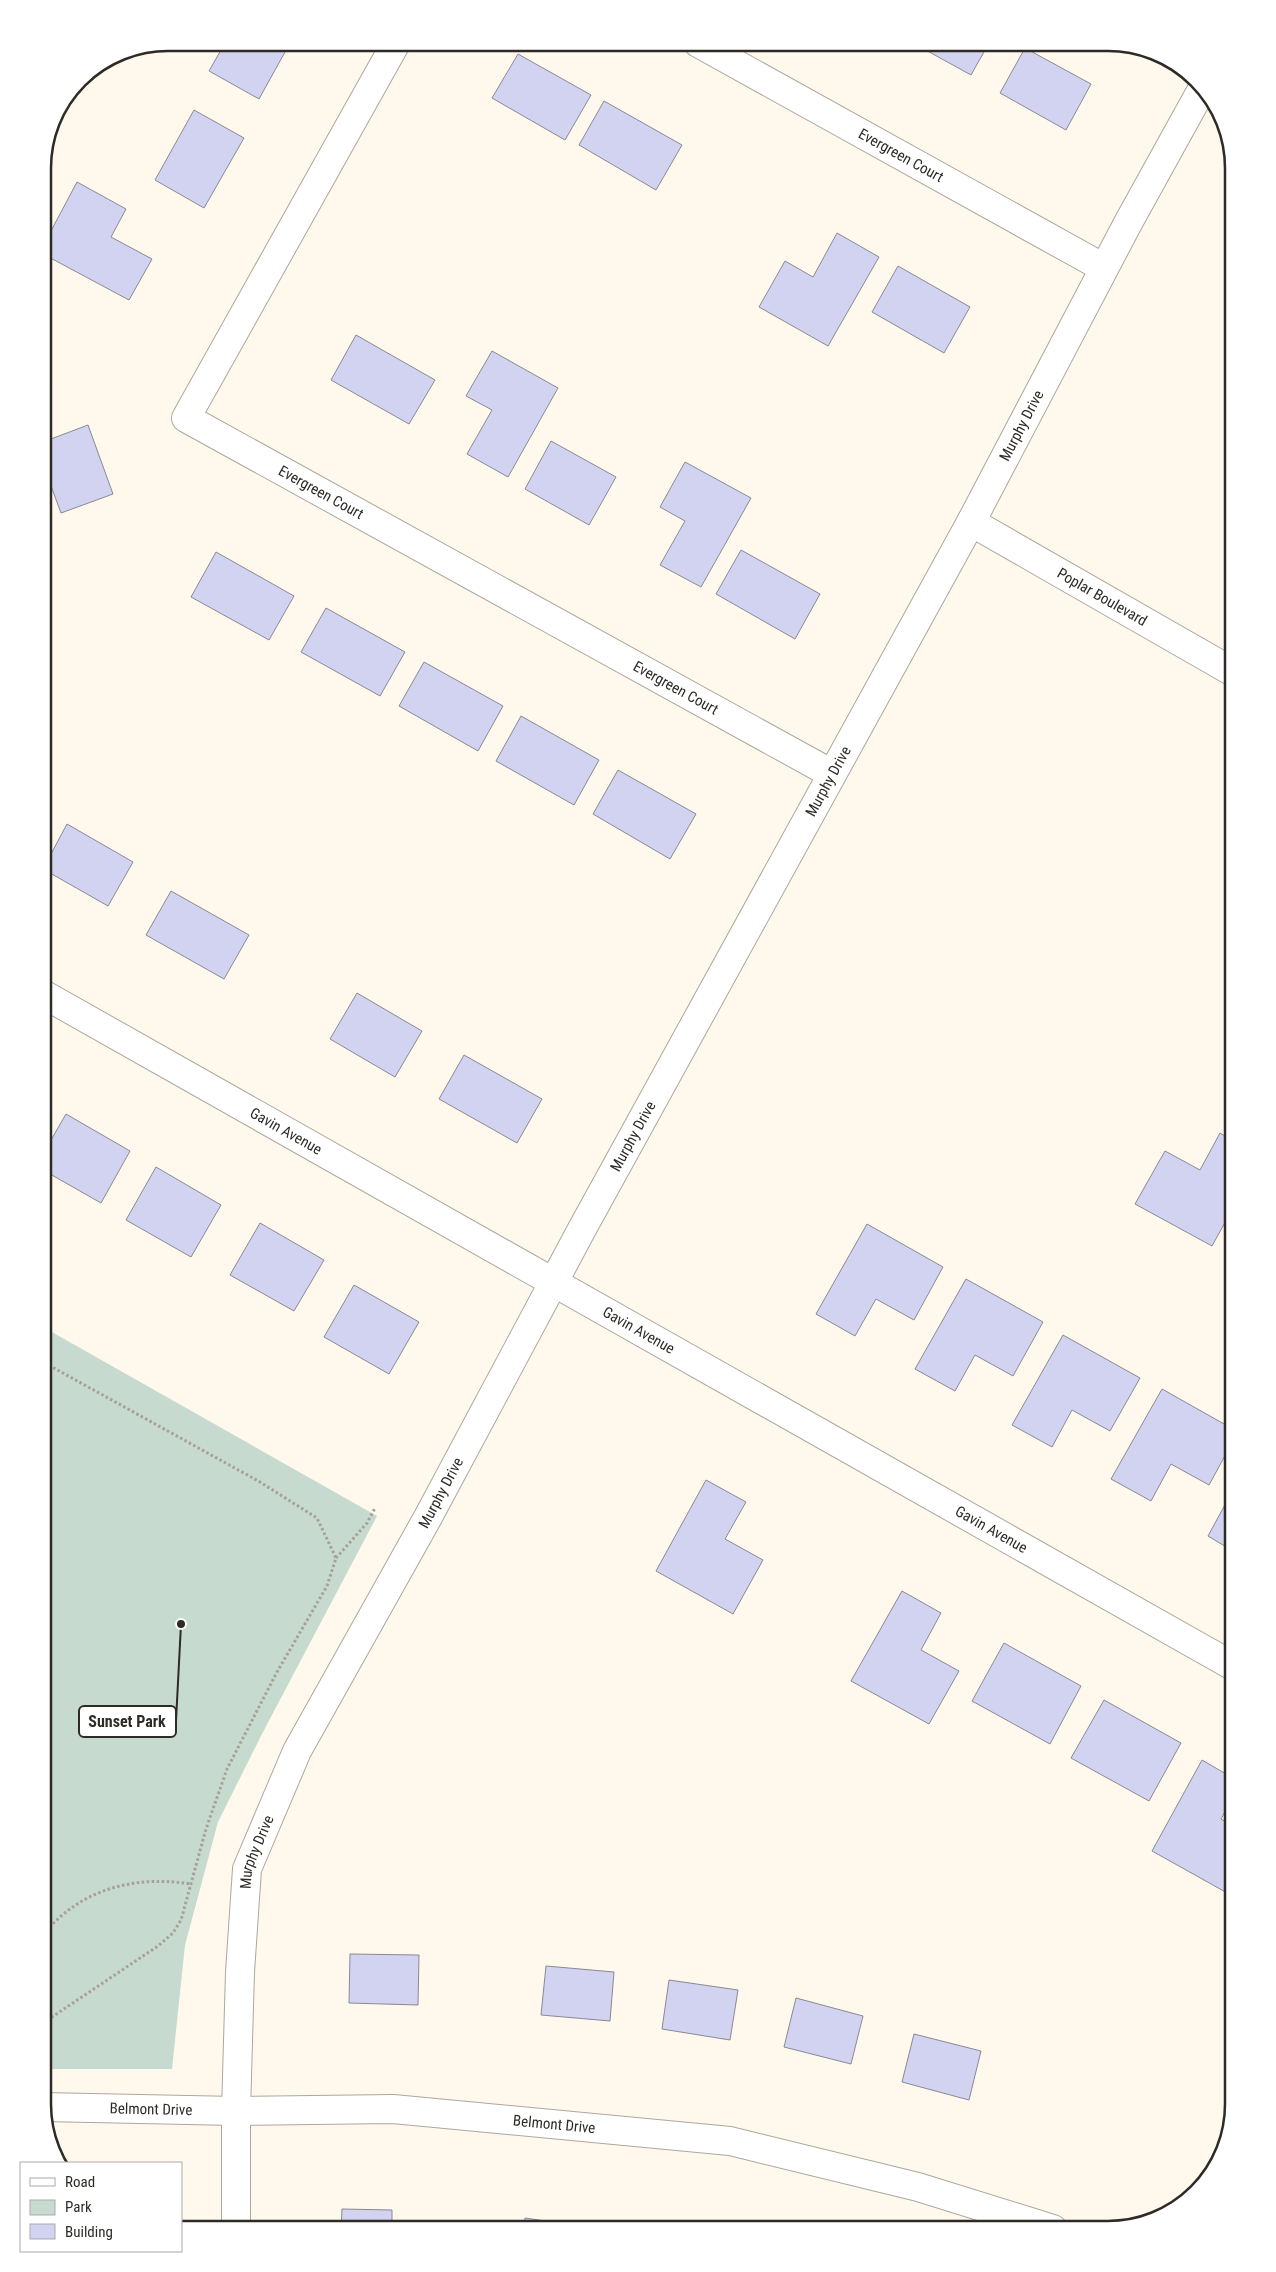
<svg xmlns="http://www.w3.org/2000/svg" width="1276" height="2272" font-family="'Roboto Condensed',sans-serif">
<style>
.green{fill:#c7dacf}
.building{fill:#d2d3f1;stroke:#898995}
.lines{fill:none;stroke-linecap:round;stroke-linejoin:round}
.street-casing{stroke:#ada79c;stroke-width:30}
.secondary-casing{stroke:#ada79c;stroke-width:30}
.path{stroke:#a6a198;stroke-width:3;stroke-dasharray:2.5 2.5;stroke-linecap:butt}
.street{stroke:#fff;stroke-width:28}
.secondary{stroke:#fff;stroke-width:28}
.labels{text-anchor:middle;stroke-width:5;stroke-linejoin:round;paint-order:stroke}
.street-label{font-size:15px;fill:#2e2b27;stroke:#fff}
.rim{fill:none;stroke:#2e2b27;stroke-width:2.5}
.leader{fill:none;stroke:#2e2b27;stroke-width:2}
.callout-dot{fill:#2e2b27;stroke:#fff;stroke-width:2}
.callout{fill:#fff;stroke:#2e2b27;stroke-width:2}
.callout-label{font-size:16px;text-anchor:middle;font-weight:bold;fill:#2e2b27}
</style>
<rect width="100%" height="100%" fill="#fff8ec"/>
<polygon class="green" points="43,1327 377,1516 263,1732 218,1822 185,1945 172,2069 43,2069"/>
<g class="building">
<polygon points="225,43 290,43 259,99 209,71"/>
<polygon points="913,43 989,43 971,75"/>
<polygon points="1025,48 1091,84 1066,130 1000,93"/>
<polygon points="518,54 591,95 565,140 492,98"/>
<polygon points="604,101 682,145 656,190 579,145"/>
<polygon points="194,110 244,138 204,208 155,180"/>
<polygon points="77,182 126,209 111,237 152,259 129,300 43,254 43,246"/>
<polygon points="837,233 879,257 828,346 759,307 785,261 813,277"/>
<polygon points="898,266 970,307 944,353 872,312"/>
<polygon points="356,335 435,380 409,424 331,380"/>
<polygon points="492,351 558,388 508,477 467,454 492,410 466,396"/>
<polygon points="88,425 113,494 61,513 43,464 43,442"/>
<polygon points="551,441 616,477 589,525 525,489"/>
<polygon points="685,462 751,498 701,587 660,565 685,521 660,507"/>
<polygon points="741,550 820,594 795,639 716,594"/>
<polygon points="216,552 294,596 269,640 191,597"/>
<polygon points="326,608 405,652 380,696 301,652"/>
<polygon points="424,662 503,706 478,751 399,706"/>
<polygon points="521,716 599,760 574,805 496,761"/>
<polygon points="618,770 696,814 670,859 593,814"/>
<polygon points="67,824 133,862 108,906 43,869"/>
<polygon points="171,891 249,935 224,979 146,935"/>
<polygon points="357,993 422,1031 395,1077 330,1039"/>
<polygon points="464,1055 542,1099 517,1143 439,1099"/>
<polygon points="66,1114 130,1151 101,1203 43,1170 43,1154"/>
<polygon points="1220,1133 1233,1141 1233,1208 1212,1246 1135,1204 1165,1151 1200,1170"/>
<polygon points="156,1167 221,1205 191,1257 126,1220"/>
<polygon points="260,1223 324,1260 294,1311 230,1275"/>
<polygon points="867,1224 943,1267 914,1320 876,1299 855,1336 816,1314"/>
<polygon points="966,1279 1043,1322 1013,1376 975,1355 955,1391 915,1369"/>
<polygon points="354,1285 419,1322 389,1374 324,1337"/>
<polygon points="1063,1335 1140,1378 1110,1431 1072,1410 1052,1447 1012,1425"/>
<polygon points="1162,1389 1233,1429 1233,1441 1209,1485 1171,1464 1151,1501 1111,1479"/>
<polygon points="706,1480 746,1502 725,1539 763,1560 733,1614 656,1571"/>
<polygon points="1233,1490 1233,1551 1208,1536"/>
<polygon points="902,1591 941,1613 921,1650 959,1671 929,1724 851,1681"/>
<polygon points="1004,1643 1081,1686 1050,1744 972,1701"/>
<polygon points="1104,1700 1181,1743 1149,1801 1071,1758"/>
<polygon points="1202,1760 1233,1778 1233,1797 1221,1819 1233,1826 1233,1886 1229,1894 1152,1851"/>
<polygon points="350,1954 419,1955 418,2005 349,2003"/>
<polygon points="546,1966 614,1972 610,2021 541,2015"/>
<polygon points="669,1980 738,1990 730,2040 662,2029"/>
<polygon points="796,1998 863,2016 851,2064 784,2047"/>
<polygon points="914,2034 981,2051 969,2100 902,2082"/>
<polygon points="342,2209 392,2210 392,2229 341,2229"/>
<polygon points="525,2218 601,2229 524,2229"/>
</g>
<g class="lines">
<g class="street-casing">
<g id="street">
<path id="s1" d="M396,43l-210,375 646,356"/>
<path id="s2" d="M698,43l406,225"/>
<path id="s3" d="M971,522l262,150"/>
<path id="s4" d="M43,994l1190,672"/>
<path id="s5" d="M236,2111l4,-139 7,-103 50,-118 130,-232 155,-290 389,-707 157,-299 73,-132"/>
</g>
</g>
<g class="secondary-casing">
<g id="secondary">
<path id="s6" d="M43,2107l193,4 157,-2 337,32 188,46 135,42"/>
<polyline points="236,2229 236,2111"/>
</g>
</g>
<g class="path">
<polyline points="336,1558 367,1523 375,1508"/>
<path d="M43,1935c37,-46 91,-60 148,-51"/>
<polyline points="43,2023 158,1946 173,1933 181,1920 206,1829 227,1769 277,1672 327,1586 336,1558 317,1518 260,1482 43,1362"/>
</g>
<use href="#street" class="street"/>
<use href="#secondary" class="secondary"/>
</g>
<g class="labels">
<g class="street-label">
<text dy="5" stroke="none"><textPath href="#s2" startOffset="232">Evergreen Court</textPath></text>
<text dy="5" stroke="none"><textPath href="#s5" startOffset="1881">Murphy Drive</textPath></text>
<text dy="5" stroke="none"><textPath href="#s1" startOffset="584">Evergreen Court</textPath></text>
<text dy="5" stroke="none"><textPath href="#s3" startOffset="151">Poplar Boulevard</textPath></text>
<text dy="5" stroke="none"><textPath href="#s1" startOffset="989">Evergreen Court</textPath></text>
<text dy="5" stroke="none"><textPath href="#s5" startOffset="1476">Murphy Drive</textPath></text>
<text dy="5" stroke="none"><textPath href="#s4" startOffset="279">Gavin Avenue</textPath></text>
<text dy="5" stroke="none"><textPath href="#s5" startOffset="1071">Murphy Drive</textPath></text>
<text dy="5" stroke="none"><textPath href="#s4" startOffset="684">Gavin Avenue</textPath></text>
<text dy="5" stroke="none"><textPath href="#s5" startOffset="666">Murphy Drive</textPath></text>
<text dy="5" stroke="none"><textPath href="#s4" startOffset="1089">Gavin Avenue</textPath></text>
<text dy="5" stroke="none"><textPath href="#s5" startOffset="261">Murphy Drive</textPath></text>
<text dy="5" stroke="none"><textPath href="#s6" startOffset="108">Belmont Drive</textPath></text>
<text dy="5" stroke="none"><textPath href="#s6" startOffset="512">Belmont Drive</textPath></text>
</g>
</g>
<path d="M0 0H1276V2272H0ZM168 51H1108A117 117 0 0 1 1225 168V2104A117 117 0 0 1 1108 2221H168A117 117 0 0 1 51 2104V168A117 117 0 0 1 168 51Z" fill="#fff" fill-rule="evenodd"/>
<path class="rim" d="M168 51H1108A117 117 0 0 1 1225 168V2104A117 117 0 0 1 1108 2221H168A117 117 0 0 1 51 2104V168A117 117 0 0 1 168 51Z"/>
<path class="leader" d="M181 1624L176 1721"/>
<circle class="callout-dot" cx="181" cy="1624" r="5"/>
<rect class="callout" x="79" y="1706" width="97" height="31" rx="5"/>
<g class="callout-label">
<text x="127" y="1727">Sunset Park</text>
</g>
<rect x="20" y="2162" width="162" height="90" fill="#ffffff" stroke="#abaaa9"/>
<rect x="30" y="2178" width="25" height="8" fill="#ffffff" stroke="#abaaa9"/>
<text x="65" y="2187" font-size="15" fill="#2e2b27">Road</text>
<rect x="30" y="2200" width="25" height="15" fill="#c7dacf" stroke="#abaaa9"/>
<text x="65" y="2212" font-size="15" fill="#2e2b27">Park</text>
<rect x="30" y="2224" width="25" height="15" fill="#d2d3f1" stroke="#abaaa9"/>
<text x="65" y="2237" font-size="15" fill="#2e2b27">Building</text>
</svg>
